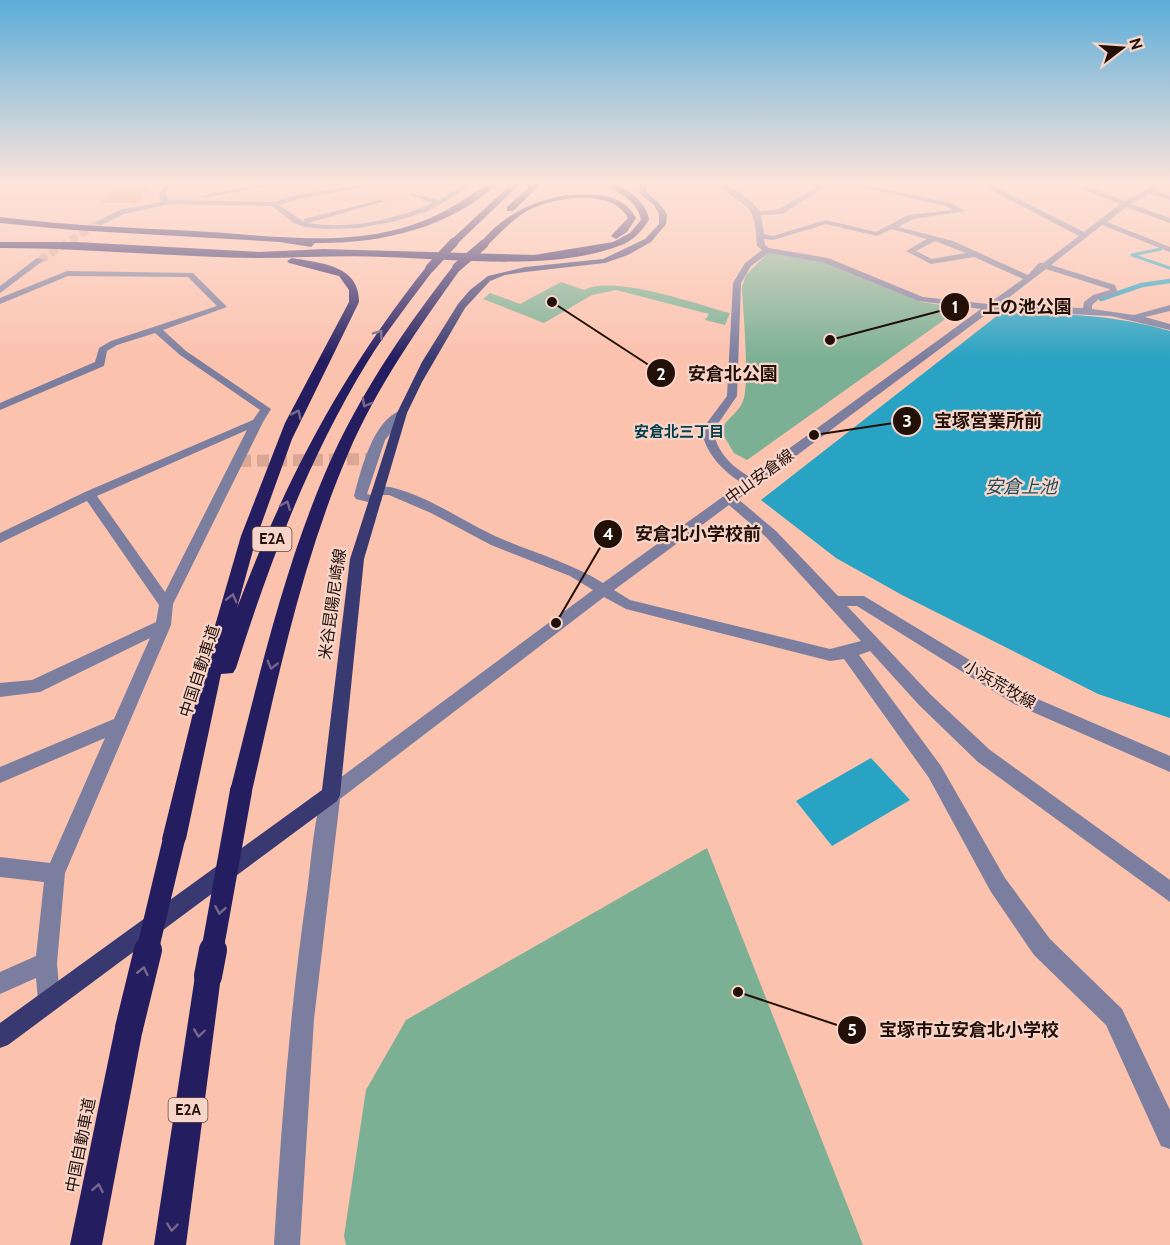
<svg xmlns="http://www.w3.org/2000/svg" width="1170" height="1245" font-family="Cabin,'Noto Sans JP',sans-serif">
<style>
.green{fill:#7cb094}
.water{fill:#29a3c3}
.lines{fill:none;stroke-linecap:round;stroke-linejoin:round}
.stream-far1{stroke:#29a3c3;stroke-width:3}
.stream{stroke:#29a3c3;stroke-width:4.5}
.building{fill:#e39e63}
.minor-tunnel-far1{stroke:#daa795;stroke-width:8;stroke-dasharray:8 4;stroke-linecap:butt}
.minor-tunnel{stroke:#daa795;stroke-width:12;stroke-dasharray:12 6;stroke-linecap:butt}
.minor{fill:#7b7e9f;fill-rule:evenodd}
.major{fill:#393971;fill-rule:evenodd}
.highway{fill:#241e60;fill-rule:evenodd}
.highway-bridge-far2{stroke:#241e60;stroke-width:9}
.highway-bridge-far1{stroke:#241e60;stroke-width:22}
.highway-bridge{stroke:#241e60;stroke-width:28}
.oneway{stroke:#79678a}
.labels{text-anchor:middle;stroke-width:4.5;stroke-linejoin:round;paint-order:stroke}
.far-neighbourhood-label{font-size:15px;font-weight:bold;fill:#033e4d;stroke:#f8d5c9}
.shield{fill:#f8d5c9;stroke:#624a42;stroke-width:1.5}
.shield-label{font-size:15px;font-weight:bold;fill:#220f08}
.street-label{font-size:16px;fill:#220f08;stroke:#f8d5c9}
.water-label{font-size:18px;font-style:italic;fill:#1d4d5c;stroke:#f8d5c9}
.leader{fill:none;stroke:#220f08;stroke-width:2}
.callout-dot{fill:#220f08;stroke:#f8d5c9;stroke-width:2}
.mark-label{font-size:18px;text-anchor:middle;font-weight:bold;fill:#fff}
.callout-label{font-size:18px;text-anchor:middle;font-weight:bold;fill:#220f08;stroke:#f8d5c9;stroke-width:4.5;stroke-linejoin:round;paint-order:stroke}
</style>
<rect width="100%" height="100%" fill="#fbc2ae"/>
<g class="green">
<path d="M769,252l48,8 104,42 40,6 -214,152 -13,-7 -13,-22c4,-12 18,-18 22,-30 7,-17 0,-92 -1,-114l4,-12z"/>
<path d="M561,282l23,8c29,-16 112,14 146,23l-5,12 -20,-5 4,-6 -93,-24 -24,5 -48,28 -61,-24 7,-6 30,11z"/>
<polygon points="707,848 863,1245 346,1245 344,1236 366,1090 406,1020"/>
</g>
<g class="water">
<path d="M1002,312c60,2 111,2 168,19v387l-72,-24 -196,-99 -66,-37 -75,-58z"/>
<polygon points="871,758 910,800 832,846 796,801"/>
</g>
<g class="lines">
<polyline class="stream-far1" points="1161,249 1132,255 1170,268"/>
<polyline class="stream" points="1101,299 1142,285 1170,281"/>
</g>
<polygon class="building" points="117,184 154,184 137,203 100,203"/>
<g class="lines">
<polyline class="minor-tunnel-far1" points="40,260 98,223"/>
<polyline class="minor-tunnel" points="239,461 369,459"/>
<g class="minor">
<path d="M165,184h6l-6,10 3,6 106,2 22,-7 68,-11h17l-84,15 -18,6 25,17v-3l76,-19 5,1 -77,22c41,7 87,-3 125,-20l-23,-8v-2l29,7 27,-16h8l-46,27 -32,10 -37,7 -33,1 -21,-2 -11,-4 -22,-17 -103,-2 -45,10 -23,11 -7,-2 25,-13 42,-8 -2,-8z"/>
<polygon points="263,184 280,184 203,198 200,196"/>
<path d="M715,184c15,0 36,14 44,27l18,-1 45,-26h8l-48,30 -21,1 3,19 9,2 53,-16 50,12 32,-17 45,-5 -7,-4 -98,-22h14l88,19 15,8 -52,8 -15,8 55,14 75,34 11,-12h4l36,-27 -99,-52h9l95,48 36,-28 -50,-20h10l45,17 32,-17h8l-11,7 16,5v4l-21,-6 -18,10 39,14v5l-44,-16 -19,15 63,25v5l-68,-27 -51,40 64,20 3,8 -19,6 -7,6v4l42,6 36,-10v6l-25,6 25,7v6l-59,-14 -119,-6 -254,189 38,32 62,65h26l162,98 144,62v16l-156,-68 -157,-98h-10l84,89 59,55 180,130v22l-192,-140 -59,-57 -49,-54 -11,4 82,111 64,112 45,61 72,70 48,101v39l-9,-3 -55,-121 -72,-70 -43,-63 -62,-114 -85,-119 -14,2 -204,-52 -22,-12 -264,202 -26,220 -14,226h-26c7,-118 16,-236 33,-353 4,-27 7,-80 18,-103l268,-199 -23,-14 -79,-31 -60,-32 -42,-18h-10l-6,-4c5,-5 14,-5 21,-3 39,10 72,36 108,51 35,15 69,24 101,44l139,-100c-20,-12 -35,-29 -41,-52l26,-35 6,-113 12,-20 17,-13 -5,-4c-2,-47 -10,-36 -42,-62zM826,224l51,12 15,-7 35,10 -21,12 25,13 43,-7 49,22 -35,25 -65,-7 -95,-39 -59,-10 -4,-3 -1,-6 9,1zM935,241l31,12 -34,6 -16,-8zM769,253l53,9 96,39 63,8 -231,168c-19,-11 -32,-24 -37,-46l24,-35 4,-113 10,-17zM1046,269l63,20 1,1 -17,5 -9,7 -1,6 -84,-3zM729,505l37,32 95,104 -31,8 -200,-49 -16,-10z"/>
<polygon points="37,258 44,260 0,293 0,286"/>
<path d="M67,271l126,2 34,34 -64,23 23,21 85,58 -8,13 -90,182 -2,21 -106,248 -8,90 3,37 -3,8 -8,3 -8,-3 -3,-8 -2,-22 -36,16v-22l36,-16 8,-74 -44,-5v-20l50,6 55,-125 -105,45v-16l114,-48 36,-81 -110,54 -40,5v-14l32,-3 124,-58 3,-17 -72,-104 -87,42v-10l85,-41 168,-72 7,-10 -80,-55 -25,-22 -38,12 -10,6 -3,15 -104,44v-7l95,-41 4,-14 12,-7 106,-35 -29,-29 -120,-1 -68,28v-6zM247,430l-82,162 -68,-96z"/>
<path d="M402,410l5,3 -22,27 -18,54 13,3 2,3 -6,4 -20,-5 -2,-3c7,-26 19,-77 48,-86z"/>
</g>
<polygon class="major" points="641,184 647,184 646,192 659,203 667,214 666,224 651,242 628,255 605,263 525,272 505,275 490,281 465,308 422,382 407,413 364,559 340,795 337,801 8,1045 0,1048 0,1023 322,790 350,559 397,413 422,362 458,304 470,290 488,276 525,267 603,259 645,239 659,224 659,214 654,205 639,193"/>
<g class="highway">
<path d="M487,184h10c-49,45 -118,60 -182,59l-4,4 -31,-5 -207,-12 -73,-7v-6c65,8 130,11 195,14 71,4 148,17 217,-6 28,-9 51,-24 75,-41z"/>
<polygon points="511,184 520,184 457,244 451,244 451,240"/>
<polygon points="532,184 541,184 513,211 507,211 507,207"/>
<path d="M607,184c18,0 40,18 42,36 -8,12 -16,21 -30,26 -67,25 -163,13 -234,11 -43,-2 -85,1 -127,1 -86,-1 -172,-10 -258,-10v-6h76l183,10 64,-3 211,6 79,-13 17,-9 11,-13c-3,-19 -21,-25 -34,-36z"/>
<path d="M567,195c27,-1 55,-3 69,23l-9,14 -11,7 -5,-3 17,-18c-16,-31 -77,-21 -103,-6 -14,9 -26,22 -38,34l-8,-2c25,-29 51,-43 88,-49z"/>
<path d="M292,258c28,5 68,7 67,44l-67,137 -35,97 -20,72c49,-129 104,-234 190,-342l8,2c-23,31 -47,61 -67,93 -59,96 -98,200 -132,307l-3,5 -12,1 -35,165 -4,8 -8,3 -8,-3 -4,-8 50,-203 29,-100 44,-113 64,-121v-12l-10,-14 -50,-13 -2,-2z"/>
<path d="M454,265l8,2c-43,60 -85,119 -114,187 -46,107 -70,223 -96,337l-3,7 -8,3 -8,-3 -3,-7c29,-114 55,-231 104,-338 32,-68 74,-129 120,-188z"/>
<polygon points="208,963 217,967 221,976 186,1245 154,1245 195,976 199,967"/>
<polygon points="129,1014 139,1018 143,1028 102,1245 70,1245 115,1028 119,1018"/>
</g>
<g class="highway-bridge-far2">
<polyline points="457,267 484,244"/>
<polyline points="430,268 454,242"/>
</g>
<g class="highway-bridge-far1">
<polyline points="147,952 174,839"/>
<polyline points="212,952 241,791"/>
</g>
<g class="highway-bridge">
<polyline points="208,976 213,950"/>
<polyline points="129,1028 148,950"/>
</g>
</g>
<defs><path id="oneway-chevron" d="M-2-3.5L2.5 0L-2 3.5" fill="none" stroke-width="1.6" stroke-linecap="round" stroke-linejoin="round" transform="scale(1.5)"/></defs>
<g class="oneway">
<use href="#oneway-chevron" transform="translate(379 334) rotate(-55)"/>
<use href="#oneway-chevron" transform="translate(366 403) rotate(119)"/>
<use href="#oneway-chevron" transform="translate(297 414) rotate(-64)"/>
<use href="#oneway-chevron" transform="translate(286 505) rotate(-68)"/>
<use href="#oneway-chevron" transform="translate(232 598) rotate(-76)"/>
<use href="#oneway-chevron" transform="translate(272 665) rotate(105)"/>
<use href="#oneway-chevron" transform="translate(220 910) rotate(100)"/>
<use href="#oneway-chevron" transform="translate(143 971) rotate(-77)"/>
<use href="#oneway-chevron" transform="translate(199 1033) rotate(98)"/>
<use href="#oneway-chevron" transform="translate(98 1188) rotate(-79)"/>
<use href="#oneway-chevron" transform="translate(172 1227) rotate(96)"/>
</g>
<linearGradient id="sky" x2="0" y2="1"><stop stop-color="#5badd9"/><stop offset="0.51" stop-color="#fde4db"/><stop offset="1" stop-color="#fde4db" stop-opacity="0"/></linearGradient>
<rect width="1170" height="359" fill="url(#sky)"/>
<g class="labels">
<g class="far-neighbourhood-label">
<text x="679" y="437">安倉北三丁目</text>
</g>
<g class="shield">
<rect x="252.5" y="527" width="39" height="24" rx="4.5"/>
<rect x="168.5" y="1098" width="39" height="24" rx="4.5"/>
</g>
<g class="shield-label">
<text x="272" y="544">E2A</text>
<text x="188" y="1115">E2A</text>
</g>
<g class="street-label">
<text transform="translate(759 476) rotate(-36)" y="6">中山安倉線</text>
<text transform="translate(332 604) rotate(-82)" y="6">米谷昆陽尼崎線</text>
<text transform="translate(199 671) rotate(-72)" y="6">中国自動車道</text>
<text transform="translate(1000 684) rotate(30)" y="6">小浜荒牧線</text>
<text transform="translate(80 1145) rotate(-79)" y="6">中国自動車道</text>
</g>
<g class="water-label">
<text x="1021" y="493">安倉上池</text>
</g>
</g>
<path class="leader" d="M830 340L955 307M552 302L661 373M814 435L907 421M556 623L608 534M738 992L852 1030"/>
<g class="callout-dot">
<circle cx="830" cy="340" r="6"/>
<circle cx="552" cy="302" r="6"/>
<circle cx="814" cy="435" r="6"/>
<circle cx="556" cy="623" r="6"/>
<circle cx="738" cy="992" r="6"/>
<circle cx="955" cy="307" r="15"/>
<circle cx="661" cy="373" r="15"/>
<circle cx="907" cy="421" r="15"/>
<circle cx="608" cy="534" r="15"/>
<circle cx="852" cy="1030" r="15"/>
</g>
<g class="mark-label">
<text x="955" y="313">1</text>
<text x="661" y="380">2</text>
<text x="907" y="427">3</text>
<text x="608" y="540">4</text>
<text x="852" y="1036">5</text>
</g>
<g class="callout-label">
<text x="1027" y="313">上の池公園</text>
<text x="733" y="380">安倉北公園</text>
<text x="988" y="427">宝塚営業所前</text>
<text x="698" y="540">安倉北小学校前</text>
<text x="969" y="1036">宝塚市立安倉北小学校</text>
</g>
<g transform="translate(1122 48) rotate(73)" stroke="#f8d5c9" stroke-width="4.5" paint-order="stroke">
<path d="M0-4.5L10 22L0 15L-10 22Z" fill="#220f08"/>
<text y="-9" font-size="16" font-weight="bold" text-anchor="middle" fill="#220f08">N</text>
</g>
</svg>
